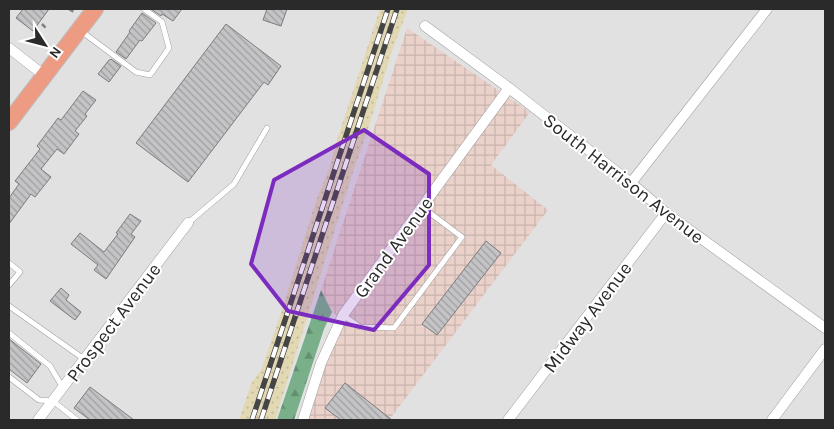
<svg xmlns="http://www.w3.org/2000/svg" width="834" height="429" font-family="Karla,sans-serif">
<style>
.industrial{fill:url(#industrial-grid)}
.forest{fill:url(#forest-firs)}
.sand{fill:url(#sand-dots)}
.building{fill:url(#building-back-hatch);stroke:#7c7c7d}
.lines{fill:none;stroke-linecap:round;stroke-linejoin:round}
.service-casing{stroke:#a0a0a1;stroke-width:6}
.minor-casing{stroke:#a0a0a1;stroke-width:11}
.primary-casing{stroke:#bfbfbf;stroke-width:18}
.path{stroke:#818181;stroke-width:2.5;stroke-dasharray:5 2.5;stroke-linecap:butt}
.service{stroke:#fff;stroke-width:5}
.minor{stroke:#fff;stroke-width:10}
.primary{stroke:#ee9b84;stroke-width:16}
.rail-casing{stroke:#454545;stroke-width:5.5}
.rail{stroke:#fff;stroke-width:4;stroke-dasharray:11;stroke-linecap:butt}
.marked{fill:#7b2cbf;fill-opacity:0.2;stroke:#7b2cbf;stroke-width:4;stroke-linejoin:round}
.labels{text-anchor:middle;stroke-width:4;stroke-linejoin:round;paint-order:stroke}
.street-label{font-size:19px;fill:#2a2a2a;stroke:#fff}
</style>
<defs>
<pattern id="industrial-grid" width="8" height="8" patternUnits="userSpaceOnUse" patternTransform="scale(1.25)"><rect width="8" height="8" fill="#ead1ca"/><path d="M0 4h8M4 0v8" fill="none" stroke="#c9b4ae"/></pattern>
<pattern id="forest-firs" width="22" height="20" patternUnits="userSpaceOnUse" patternTransform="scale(1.25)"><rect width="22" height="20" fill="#79b08a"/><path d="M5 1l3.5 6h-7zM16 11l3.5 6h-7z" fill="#638f71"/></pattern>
<pattern id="sand-dots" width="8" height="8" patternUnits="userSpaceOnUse" patternTransform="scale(1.25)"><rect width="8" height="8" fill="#e2d8b3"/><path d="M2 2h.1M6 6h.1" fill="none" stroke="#c2ba9a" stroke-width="1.8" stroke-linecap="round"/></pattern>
<pattern id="building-back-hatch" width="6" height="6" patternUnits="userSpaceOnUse" patternTransform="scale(1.25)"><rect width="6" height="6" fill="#c4c4c6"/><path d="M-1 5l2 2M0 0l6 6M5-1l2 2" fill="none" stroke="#9f9fa1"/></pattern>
</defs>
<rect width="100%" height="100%" fill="#e1e1e2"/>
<polygon class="industrial" points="407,28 530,112 491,165 548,210 389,420 308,420 328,354 338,335 346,322 332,312 321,290"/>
<polygon class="forest" points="321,290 332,312 324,329 294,420 277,420"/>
<polygon class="sand" points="380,9 408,9 392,51 368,129 352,175 275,420 239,420 251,384 262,368 281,313 316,201 329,169 337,140"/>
<g class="building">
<polygon points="23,9 49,9 33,31 16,18"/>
<polygon points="151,9 182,9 173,21 162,14 161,16"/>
<polygon points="267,9 287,9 281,26 263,20"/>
<polygon points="142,13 156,23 142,41 140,40 126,59 116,52 130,32 129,31"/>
<polygon points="226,24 281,66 268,85 264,82 188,182 136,143"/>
<polygon points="111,59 121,66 109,82 98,74 109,60 110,60"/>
<polygon points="83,91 96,100 85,114 87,116 75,131 79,134 64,154 57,149 41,169 51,177 35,197 31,194 9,224 9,198 19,184 15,181 40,149 37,146 58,118 61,120"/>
<polygon points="130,214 141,221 131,234 135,237 106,279 94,270 98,265 71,244 80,233 104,252 118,234 116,233"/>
<polygon points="486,241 501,253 437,335 422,324"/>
<polygon points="61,288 69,295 66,300 81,312 75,320 50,301"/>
<polygon points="9,339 41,364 27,383 9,369"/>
<polygon points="345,383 392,420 341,420 325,408"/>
<polygon points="90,387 134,420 90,420 74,408"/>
</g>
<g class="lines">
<g class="service-casing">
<g id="service">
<polyline points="81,31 136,72 150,75 169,48 162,22 144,9"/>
<polyline points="188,223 234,184 267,128"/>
<polyline points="9,263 20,272 9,285"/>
<polyline points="9,306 84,359"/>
<polyline points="343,315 360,327 394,328 462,237 422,207"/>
<polyline points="9,333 50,366 63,388"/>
<polyline points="9,377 39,400 53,401 77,420"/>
</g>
</g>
<g class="minor-casing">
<g id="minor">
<polyline points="425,26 509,88 631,183 666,213 825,328"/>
<polyline points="9,48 45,76"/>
<polyline points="631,183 767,9"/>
<polyline points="38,420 188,223"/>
<polyline points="303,420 321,363 343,315 509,88"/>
<polyline points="508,420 666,213"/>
<polyline points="772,420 825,349"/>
</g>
</g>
<g class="primary-casing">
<polyline id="primary" points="9,122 95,9"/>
</g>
<g class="path">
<polyline points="69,9 74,12"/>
<polyline points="42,24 46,28"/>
</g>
<use href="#service" class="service"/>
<use href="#minor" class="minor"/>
<use href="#primary" class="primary"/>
<g class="rail-casing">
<g id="rail">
<polyline points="252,420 388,9"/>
<polyline points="261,420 397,9"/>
</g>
</g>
<use href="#rail" class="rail"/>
</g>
<path class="marked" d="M364,130l65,44v91l-55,65 -86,-19 -37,-47 23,-84z"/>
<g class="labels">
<g class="street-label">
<text transform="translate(624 178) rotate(38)" y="7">South Harrison Avenue</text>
<text transform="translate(393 247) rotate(-54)" y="7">Grand Avenue</text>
<text transform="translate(587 317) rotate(-53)" y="7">Midway Avenue</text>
<text transform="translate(113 322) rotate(-53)" y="7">Prospect Avenue</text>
</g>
</g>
<rect width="834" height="429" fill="none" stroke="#2a2a2a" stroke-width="20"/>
<g transform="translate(45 45) rotate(126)" stroke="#ffffff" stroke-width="4" paint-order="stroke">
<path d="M0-4L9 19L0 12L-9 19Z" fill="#2a2a2a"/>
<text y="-8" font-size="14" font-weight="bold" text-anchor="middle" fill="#2a2a2a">N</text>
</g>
</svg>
